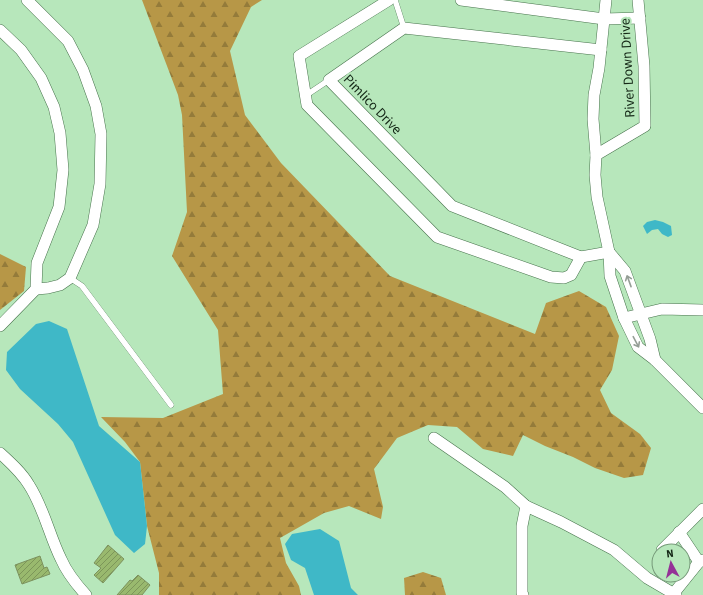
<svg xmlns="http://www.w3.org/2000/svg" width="703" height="595" font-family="'Source Sans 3',sans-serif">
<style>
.forest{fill:url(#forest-firs)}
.water{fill:#3fb8c7}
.building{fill:url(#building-hatch);stroke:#7c925e}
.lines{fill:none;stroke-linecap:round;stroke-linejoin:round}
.service-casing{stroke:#47734c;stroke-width:6}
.minor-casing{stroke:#47734c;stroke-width:12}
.service{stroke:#fff;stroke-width:5.5}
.minor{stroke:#fff;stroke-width:11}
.oneway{stroke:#959e96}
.labels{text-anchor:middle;stroke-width:4;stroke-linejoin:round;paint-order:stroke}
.street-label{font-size:14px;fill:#142716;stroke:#b7e7bb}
</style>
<defs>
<pattern id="forest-firs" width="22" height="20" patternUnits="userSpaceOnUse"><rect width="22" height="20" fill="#b79747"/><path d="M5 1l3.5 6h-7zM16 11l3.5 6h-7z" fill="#947b3a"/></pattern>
<pattern id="building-hatch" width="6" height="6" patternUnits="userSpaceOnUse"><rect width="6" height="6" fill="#99b96e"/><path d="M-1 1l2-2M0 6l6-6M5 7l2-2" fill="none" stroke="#7c9659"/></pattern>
</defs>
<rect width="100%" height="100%" fill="#b7e7bb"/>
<g class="forest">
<polygon points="142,0 262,0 251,7 230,51 245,115 281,163 390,276 535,334 546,303 579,291 606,307 619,336 612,370 600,390 611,413 640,434 651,448 643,475 624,478 595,468 573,457 545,446 523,435 513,456 483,449 457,427 428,425 397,438 374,469 383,507 381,519 349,506 324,513 280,538 286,563 299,586 301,595 159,595 159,573 147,526 140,462 125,442 101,417 163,418 223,394 218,330 172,256 187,212 182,115 178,95"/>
<polygon points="0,254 26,267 24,291 0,310"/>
<polygon points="423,572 441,578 446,595 405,595 404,578"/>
</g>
<g class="water">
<polygon points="655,220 663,222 671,226 672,235 668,237 662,234 658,229 652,230 647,234 643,226 647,222"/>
<polygon points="49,321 67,329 99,426 140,462 147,526 145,544 134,553 115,535 73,442 58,424 20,389 6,370 7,352 36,324"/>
<polygon points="320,529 339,541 351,588 358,595 314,595 305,568 291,560 285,544 292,534"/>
</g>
<g class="building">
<polygon points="108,545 124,559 103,583 94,575 101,568 94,563"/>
<polygon points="40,556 44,568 47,567 50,574 22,584 15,565"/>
<polygon points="138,575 150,585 142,595 117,595 130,580 132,581"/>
</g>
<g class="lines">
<g class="service-casing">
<g id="service">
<polyline points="395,0 404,28"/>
<polyline points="305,96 329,80"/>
<polyline points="70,278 82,286 171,405"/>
</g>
</g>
<g class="minor-casing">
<g id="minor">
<polyline points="27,0 68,41 83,70 96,106 101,134 100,184 93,225 70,278 60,285 48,288 36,289"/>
<polyline points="389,0 299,56 307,105 437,237 551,277 564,278 571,275 581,257"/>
<polyline points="461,0 604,19 640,18"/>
<polyline points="606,0 599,68 594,95 593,119 596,155 595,175 597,197 609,252 610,276 624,318 638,347 655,360 703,408"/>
<polyline points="0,30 21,50 41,78 54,107 60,133 63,170 59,207 37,263 36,289 0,326"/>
<polyline points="601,50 404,28 329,80 452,206 581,257 609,252"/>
<polyline points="596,155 645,126 644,66 638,0"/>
<polyline points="609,252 625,271 650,339 655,360"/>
<polyline points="624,318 662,309 703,310"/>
<polyline points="434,438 505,487 526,506 561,522 614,550 647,578 676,595"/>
<path d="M0,453c11,10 22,20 29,32 15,23 20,50 32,74 6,14 15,25 25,36"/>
<polyline points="679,532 699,562"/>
<polyline points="662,550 703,509"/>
<polyline points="674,593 699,562 703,560"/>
<polyline points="523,595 522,593 522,526 526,506"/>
</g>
</g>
<use href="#service" class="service"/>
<use href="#minor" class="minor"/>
</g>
<defs><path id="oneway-shaft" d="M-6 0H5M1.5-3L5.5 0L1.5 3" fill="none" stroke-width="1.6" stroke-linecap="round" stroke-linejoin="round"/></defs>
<g class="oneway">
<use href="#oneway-shaft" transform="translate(629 281) rotate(-110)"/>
<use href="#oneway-shaft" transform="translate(636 342) rotate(62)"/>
</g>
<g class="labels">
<g class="street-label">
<text transform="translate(627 68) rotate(-93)" y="5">River Down Drive</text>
<text transform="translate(373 104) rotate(46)" y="5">Pimlico Drive</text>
</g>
</g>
<g transform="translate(671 563) rotate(353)"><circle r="19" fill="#b7e7bb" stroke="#769a79"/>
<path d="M0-3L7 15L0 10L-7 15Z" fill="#953197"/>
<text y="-6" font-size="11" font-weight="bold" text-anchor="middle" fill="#142716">N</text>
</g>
</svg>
